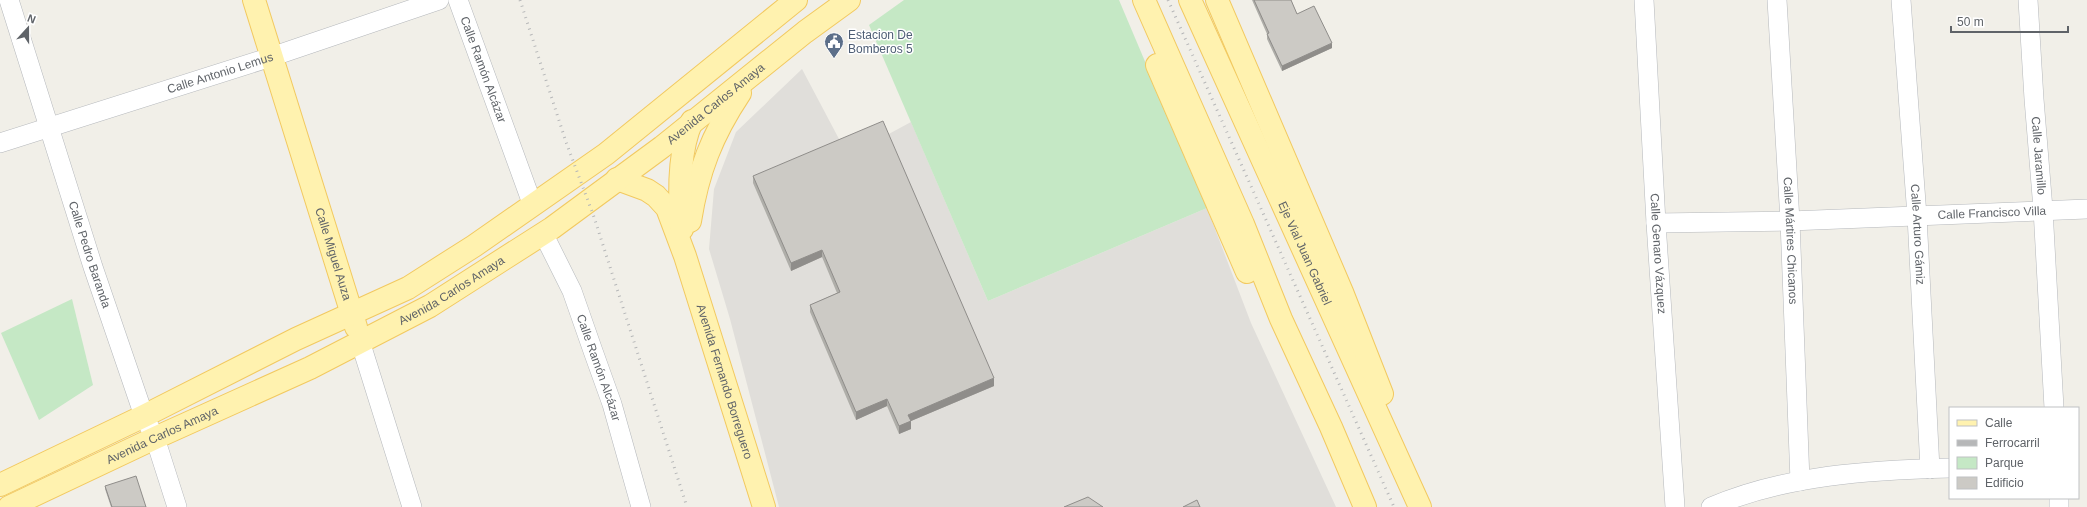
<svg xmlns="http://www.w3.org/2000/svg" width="2087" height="507" font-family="Helvetica,sans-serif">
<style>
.industrial{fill:#e0deda}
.green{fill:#c5e8c5}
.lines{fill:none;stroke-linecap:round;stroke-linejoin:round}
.minor-casing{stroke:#b5b8bc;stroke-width:20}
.major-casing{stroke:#f2c960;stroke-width:24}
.minor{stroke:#fff;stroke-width:19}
.major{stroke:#fff2af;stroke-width:22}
.rail{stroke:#b6b7b8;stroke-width:3;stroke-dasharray:1 5;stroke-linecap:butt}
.wall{fill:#afaea9}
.shaded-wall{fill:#8f8d8a}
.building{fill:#cccac5;stroke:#8f8d8a}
.labels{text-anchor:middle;stroke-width:3;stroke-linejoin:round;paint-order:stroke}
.service-label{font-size:12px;fill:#4e5e75;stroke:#fff;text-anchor:start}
.street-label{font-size:12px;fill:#5f6368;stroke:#fff}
</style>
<rect width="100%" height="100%" fill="#f1efe8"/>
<polygon class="industrial" points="802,69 848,156 911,122 988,301 1207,208 1251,323 1336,507 779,507 730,319 709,249 714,189 736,132"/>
<g class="green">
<polygon points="904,0 1119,0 1207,208 988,301 869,25"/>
<polygon points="72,299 93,385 39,420 1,333"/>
</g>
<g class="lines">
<g class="minor-casing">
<g id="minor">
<path id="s1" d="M9,0l84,267 51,149 11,22 22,69"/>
<path id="s2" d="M458,0l75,206"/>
<path id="s3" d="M1644,0l12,223 19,284"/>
<path id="s4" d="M1777,0l13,221 10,260"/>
<path id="s5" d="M1901,0l16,216 13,253"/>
<path id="s6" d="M2028,0l6,99 9,110 11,199"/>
<path id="s7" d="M0,143l271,-86 168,-57"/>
<path id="s8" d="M1656,223l134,-2 297,-12"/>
<path id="s9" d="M543,233l29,58 21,60 19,53 29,103"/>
<polyline points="360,341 412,507"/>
<polyline points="2059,498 2059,507"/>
<path d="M1711,507c75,-32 159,-37 239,-39"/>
</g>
</g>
<g class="major-casing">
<g id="major">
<path id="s10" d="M254,0l102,327"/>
<polyline points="1144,0 1243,224 1281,319 1331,427 1365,507"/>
<path id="s11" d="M1190,0l230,507"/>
<polyline points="1217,0 1342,292 1382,394"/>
<polyline points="1157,65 1247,272"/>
<path id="s12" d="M617,179l30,11 9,6 11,12 18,48 79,251"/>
<path d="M690,221c8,-50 22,-86 50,-128"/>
<path d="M682,229c-3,-33 -4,-77 10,-108"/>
<polyline points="0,485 144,416 296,339 408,288 474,246 606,154 796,0"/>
<path id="s13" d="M9,507l146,-69 155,-70 120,-62 122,-78 110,-81 143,-115 44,-32"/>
</g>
</g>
<use href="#minor" class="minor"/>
<use href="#major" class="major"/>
<g class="rail">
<polyline points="520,0 566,142 594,217 687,507"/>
<polyline points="1168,0 1394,507"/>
</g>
</g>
<g class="wall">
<polygon points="1252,0 1291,0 1297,14 1332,48 1282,71 1267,39 1267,34"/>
<polygon points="753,176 994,386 911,421 911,429 899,434 887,406 856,420 810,312 810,305 837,293 822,257 791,271 753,183"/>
<polygon points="105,486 146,507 111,507 105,489"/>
</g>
<g class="shaded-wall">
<polygon points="1332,43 1332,48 1282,71 1282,66"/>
<polygon points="822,250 822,257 791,271 791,263"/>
<polygon points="994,378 994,386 911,421 911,429 899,434 899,426 908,415"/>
<polygon points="887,399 887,406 856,420 856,412"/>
</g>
<g class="building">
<polygon points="1254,0 1291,0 1297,14 1314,6 1332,43 1282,66 1267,34 1269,33"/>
<polygon points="883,121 994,378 908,415 911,421 899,426 887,399 856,412 810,305 840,292 822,250 791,263 753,176"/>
<polygon points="136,476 146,507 112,507 105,486"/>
<polygon points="1088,497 1103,507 1064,507"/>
<polygon points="1197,500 1200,507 1183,507"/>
</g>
<defs>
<g id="civic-pin" transform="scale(1)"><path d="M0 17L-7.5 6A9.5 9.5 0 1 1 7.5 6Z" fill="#5c6f8a" stroke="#fff"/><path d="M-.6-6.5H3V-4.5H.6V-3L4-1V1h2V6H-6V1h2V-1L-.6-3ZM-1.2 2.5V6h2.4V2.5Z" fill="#fff"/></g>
</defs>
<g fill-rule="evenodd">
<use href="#civic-pin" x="834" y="42"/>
</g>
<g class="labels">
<g class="service-label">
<text x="848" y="39">Estacion De<tspan x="848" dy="14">Bomberos 5</tspan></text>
</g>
<g class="street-label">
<text dy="4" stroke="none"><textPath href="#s2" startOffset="74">Calle Ramón Alcázar</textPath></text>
<text dy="4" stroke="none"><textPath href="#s7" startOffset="231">Calle Antonio Lemus</textPath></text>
<text dy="4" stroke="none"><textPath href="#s13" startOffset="817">Avenida Carlos Amaya</textPath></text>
<text dy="4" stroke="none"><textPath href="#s6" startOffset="156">Calle Jaramillo</textPath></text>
<text dy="4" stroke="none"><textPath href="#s8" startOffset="336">Calle Francisco Villa</textPath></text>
<text dy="4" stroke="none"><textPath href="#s5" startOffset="235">Calle Arturo Gámiz</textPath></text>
<text dy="4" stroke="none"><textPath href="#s4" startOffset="241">Calle Mártires Chicanos</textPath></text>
<text dy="4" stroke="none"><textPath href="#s10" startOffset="266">Calle Miguel Auza</textPath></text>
<text dy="4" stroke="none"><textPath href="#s11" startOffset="278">Eje Vial Juan Gabriel</textPath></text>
<text dy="4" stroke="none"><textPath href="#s3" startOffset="254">Calle Genaro Vázquez</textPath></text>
<text dy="4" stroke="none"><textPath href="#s1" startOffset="267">Calle Pedro Baranda</textPath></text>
<text dy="4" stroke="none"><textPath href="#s13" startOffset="493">Avenida Carlos Amaya</textPath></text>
<text dy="4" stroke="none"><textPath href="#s9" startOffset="146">Calle Ramón Alcázar</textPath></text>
<text dy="4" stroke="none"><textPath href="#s12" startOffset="242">Avenida Fernando Borreguero</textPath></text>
<text dy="4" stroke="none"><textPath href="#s13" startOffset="169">Avenida Carlos Amaya</textPath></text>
</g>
</g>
<rect x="1949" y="407" width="130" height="92" fill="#ffffff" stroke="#bfc1c3"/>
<rect x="1957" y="420" width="20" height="6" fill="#fff2af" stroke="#bfc1c3"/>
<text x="1985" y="427" font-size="12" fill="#5f6368">Calle</text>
<rect x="1957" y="440" width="20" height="6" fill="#b6b7b8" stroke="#bfc1c3"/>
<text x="1985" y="447" font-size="12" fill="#5f6368">Ferrocarril</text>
<rect x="1957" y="457" width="20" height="12" fill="#c5e8c5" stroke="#bfc1c3"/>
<text x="1985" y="467" font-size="12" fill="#5f6368">Parque</text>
<rect x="1957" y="477" width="20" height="12" fill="#cccac5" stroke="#bfc1c3"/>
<text x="1985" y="487" font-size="12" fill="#5f6368">Edificio</text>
<g transform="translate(28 28) rotate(21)" stroke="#ffffff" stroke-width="3" paint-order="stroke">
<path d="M0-3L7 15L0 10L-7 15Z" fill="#5f6368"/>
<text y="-6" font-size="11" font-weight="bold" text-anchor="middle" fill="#5f6368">N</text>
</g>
<path d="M1951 26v6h117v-6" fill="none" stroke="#5f6368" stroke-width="2"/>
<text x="1957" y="26" font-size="12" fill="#5f6368" stroke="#ffffff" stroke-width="3" paint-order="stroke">50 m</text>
</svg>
